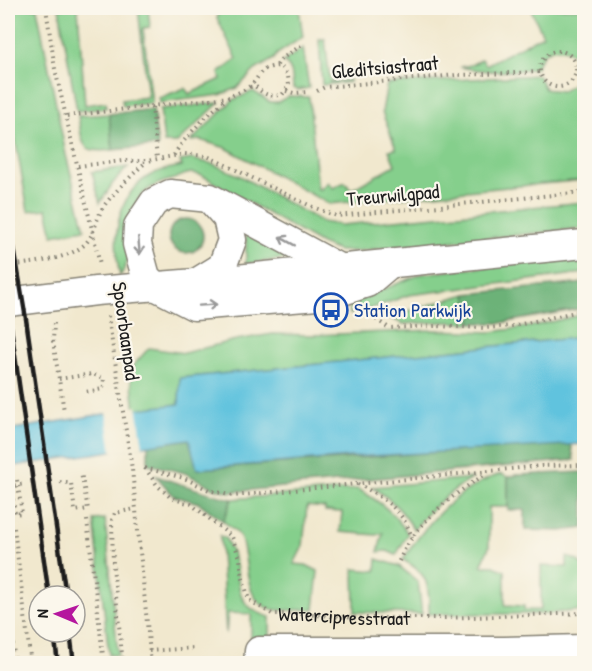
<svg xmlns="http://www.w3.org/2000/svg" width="592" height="671" font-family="'Patrick Hand',sans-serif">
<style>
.green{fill:#85cf8c;stroke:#507654;stroke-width:1.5}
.forest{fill:#6cb278;stroke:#44674a;stroke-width:1.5}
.water{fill:#60c3de;stroke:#3e707d;stroke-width:1.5}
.pier{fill:#f1e8ce}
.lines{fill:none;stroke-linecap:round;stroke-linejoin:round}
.minor-casing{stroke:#868275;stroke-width:31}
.path{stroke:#868275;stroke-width:4;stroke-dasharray:1.5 4.5;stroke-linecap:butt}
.minor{stroke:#fff;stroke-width:28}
.rail{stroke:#1c1c1c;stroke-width:4.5}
.oneway{stroke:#999}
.labels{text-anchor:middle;stroke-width:4.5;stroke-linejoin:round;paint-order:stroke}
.street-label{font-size:20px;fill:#1c1c1c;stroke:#fbf7ec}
.transit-label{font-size:20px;fill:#164399;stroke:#fbf7ec;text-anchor:start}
</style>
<rect width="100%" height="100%" fill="#fbf7ec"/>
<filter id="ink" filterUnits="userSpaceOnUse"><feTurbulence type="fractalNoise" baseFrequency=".0167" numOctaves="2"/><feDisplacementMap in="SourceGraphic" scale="12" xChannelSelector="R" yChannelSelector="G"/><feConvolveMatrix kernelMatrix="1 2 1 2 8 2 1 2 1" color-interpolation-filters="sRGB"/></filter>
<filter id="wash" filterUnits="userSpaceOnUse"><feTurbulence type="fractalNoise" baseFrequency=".008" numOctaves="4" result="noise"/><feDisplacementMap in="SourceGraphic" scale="24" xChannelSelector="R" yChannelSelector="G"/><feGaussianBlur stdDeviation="1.35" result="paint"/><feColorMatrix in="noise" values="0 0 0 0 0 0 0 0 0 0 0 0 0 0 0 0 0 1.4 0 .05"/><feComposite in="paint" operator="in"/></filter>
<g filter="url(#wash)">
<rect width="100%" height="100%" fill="#f1e8ce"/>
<g class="green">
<polygon points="8,8 37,8 66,155 85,229 53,235 47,209 28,211 8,98"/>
<polygon points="59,8 78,8 85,105 106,102 106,108 77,111"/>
<polygon points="138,8 148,8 150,27 143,28 152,103 123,106 122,100 148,97"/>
<polygon points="221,8 299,8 303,37 277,54 274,59 255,70 237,88 220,95 159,103 159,98 185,88 189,94 221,79 219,73 237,59 217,18"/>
<path d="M530,8h54v51l-5,1c-8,-10 -24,-17 -35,-6 -4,3 -6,10 -8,14 -25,5 -52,4 -76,-1l11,-2 11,-6 4,6 57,-30z"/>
<polygon points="319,39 325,39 330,82 349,80 350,82 322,85"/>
<path d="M303,48l6,40 -11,2 -5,-2c-1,-11 0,-20 -10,-26z"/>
<polygon points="582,66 584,66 584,180 329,204 226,148 200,140 191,141 233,100 253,91 270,102 278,102 289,96 309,97 318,189 321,189 328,182 333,188 345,182 351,190 395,165 389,150 396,149 382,112 387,84 538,75 545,89 562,91 574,83"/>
<polygon points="219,103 177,143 164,143 160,109"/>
<path d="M109,114l4,36c-34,4 -30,-6 -35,-34z"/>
<path d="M192,159l21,5 27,12 82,46 19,3 243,-23v26l-228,23h-17l-18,-7 -116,-67c-18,-8 -19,-1 -35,3 -61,16 -26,62 -50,96 -8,-36 -5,-85 35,-103 8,-4 18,-5 27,-7l-2,-5z"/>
<polygon points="128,167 113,183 100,203 92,172"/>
<polygon points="246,227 298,257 246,264"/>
<polygon points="584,256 584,273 409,295 367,310 350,314 350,303 421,274"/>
<polygon points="466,294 472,323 443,322 403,324 388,317"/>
<polygon points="584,314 584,337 180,378 179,404 135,410 130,369 149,348 184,353 236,340 273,334 313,335 434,330 491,332 534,326"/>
<path d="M501,474l7,3v30h-19v40l-8,19h13l11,5v34l19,1v4h17v-44l26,1v-10l10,3 7,7v43l-42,4h-113c0,-28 0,-41 -26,-54 23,-37 56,-73 98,-86z"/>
<path d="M473,478c-23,13 -43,30 -59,52 -11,-19 -23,-31 -42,-43z"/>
<path d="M358,489c21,12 37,24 50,45l-12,21 -9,-4 -9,1 5,-19 -7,2 -36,-3 2,-20 -17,-1v-3l-18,-2 -4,40 -9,18 12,1 12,6 -4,38c-12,0 -25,2 -37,1 -37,-4 -26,-49 -37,-73 -3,-6 -11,-11 -17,-16l9,-22z"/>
<polygon points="105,519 118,655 109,655 94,520"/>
<path d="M220,536l5,2c6,10 10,20 12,32 2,14 1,29 15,39 5,4 12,6 18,8v23l-19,-2v-24l-23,-1 -2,21z"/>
<polygon points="377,559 399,566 418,582 422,614 355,612 354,569 376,571"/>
</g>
<g class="forest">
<polygon points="153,109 158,146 113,150 109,114"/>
<circle cx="186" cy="236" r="17"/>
<polygon points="584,283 584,308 501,323 472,323 466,294"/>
<polygon points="190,439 197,469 571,443 574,460 230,492 214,488 185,473 148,464 148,445"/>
<polygon points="584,472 584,528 561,531 525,530 525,510 508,510 508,477 516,475"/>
<path d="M156,476c25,8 50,17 76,23l-9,22 -24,-18 -25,-7z"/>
</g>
<polygon class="water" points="584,337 584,444 351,457 197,469 189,439 8,467 8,430 128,410 179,404 180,378"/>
<polygon class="pier" points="137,406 143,447 112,452 106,411"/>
</g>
<g filter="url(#ink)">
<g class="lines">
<g class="minor-casing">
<g id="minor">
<polyline points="339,268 210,198 170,194 154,202 138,226 137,244 146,277 155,286 194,306 330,295 367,283 387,266"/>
<polyline points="196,283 222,267 232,240 227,218 211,200"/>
<polyline points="8,302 96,291 196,283 584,244"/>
<polyline points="258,664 259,651 504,651 584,649"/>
</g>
</g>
<g class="path">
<polyline points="46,8 55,69 100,264"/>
<circle cx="558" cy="69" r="18"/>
<polyline points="277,65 280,60 303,44"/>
<polyline points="286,91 294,93 309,92"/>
<polyline points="317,91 325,87 457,75 540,72"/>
<polyline points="152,107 157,159"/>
<polyline points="67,116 229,97"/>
<path d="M174,155c7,-14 42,-50 56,-58 5,-4 12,-5 17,-9 15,-9 8,-21 33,-22l8,9 1,11 -7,9c-12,2 -18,0 -27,-9l-5,1"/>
<polyline points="78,166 123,161 147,161 184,154 207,156 315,208 337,216 584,192"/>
<path d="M8,266c22,-3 62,-6 78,-23 9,-10 10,-23 16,-34 7,-12 33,-37 44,-47"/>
<polyline points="108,316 132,469 151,664"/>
<polyline points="371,316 389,328 436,326 485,328 513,326 584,310"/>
<polyline points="54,323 53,341 64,411"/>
<polyline points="59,379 92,374 104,378 103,389 85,392"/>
<path id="s1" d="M145,468l12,17 14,13 20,6 41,33 8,22 2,16 7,25 23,14h30l56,4h86l140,-5"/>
<polyline points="145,468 184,478 209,490 233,496 541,466 584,465"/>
<polyline points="17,480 22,513 15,514 11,486 25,484"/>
<polyline points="60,482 71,483 75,511 88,509 81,473"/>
<path d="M358,484c24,13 46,26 54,54"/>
<polyline points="87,520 104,664"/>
<polyline points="14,528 31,664"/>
<path d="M399,561c16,-38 53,-66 87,-87"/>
<polyline points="8,602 15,664"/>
<polyline points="149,651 194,648"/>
<polyline points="123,664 113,566 112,520 115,513 135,509"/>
</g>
<use href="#minor" class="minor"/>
<g class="rail">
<polyline points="8,212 26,319 66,596"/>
<polyline points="8,306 49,596"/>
<polyline points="54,632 58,664"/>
<polyline points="70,632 74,664"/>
</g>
</g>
<defs><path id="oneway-shaft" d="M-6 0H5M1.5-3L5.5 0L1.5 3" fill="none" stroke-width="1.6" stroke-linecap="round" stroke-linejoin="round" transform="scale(1.5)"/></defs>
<g class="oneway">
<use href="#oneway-shaft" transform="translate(287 241) rotate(-151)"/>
<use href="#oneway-shaft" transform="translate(139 246) rotate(85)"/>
<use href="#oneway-shaft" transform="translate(208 305) rotate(-4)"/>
</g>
</g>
<defs>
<g id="bus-ring" transform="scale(1.725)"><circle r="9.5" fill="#fbf7ec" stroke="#1a4fb4" stroke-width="1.5"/><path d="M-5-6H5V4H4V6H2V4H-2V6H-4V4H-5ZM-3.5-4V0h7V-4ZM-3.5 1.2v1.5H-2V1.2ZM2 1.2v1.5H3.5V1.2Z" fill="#1a4fb4"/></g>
</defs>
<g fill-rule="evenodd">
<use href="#bus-ring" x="331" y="310"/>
</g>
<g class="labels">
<g class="street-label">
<text transform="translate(385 67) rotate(-5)" y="7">Gleditsiastraat</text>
<text transform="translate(393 195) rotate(-5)" y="7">Treurwilgpad</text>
<text transform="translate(126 331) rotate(82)" y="7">Spoorbaanpad</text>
<text dy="7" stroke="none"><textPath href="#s1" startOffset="278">Watercipresstraat</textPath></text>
</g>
<g class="transit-label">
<text x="354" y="317">Station Parkwijk</text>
</g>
</g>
<rect width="592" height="671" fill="none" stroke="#fbf7ec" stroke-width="30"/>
<g transform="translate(57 614) rotate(272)"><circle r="28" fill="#fbf7ec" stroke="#a29f99" stroke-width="1.5"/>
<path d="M0-4.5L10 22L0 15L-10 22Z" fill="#b5179e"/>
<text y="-9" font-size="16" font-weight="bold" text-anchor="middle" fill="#1c1c1c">N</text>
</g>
</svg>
